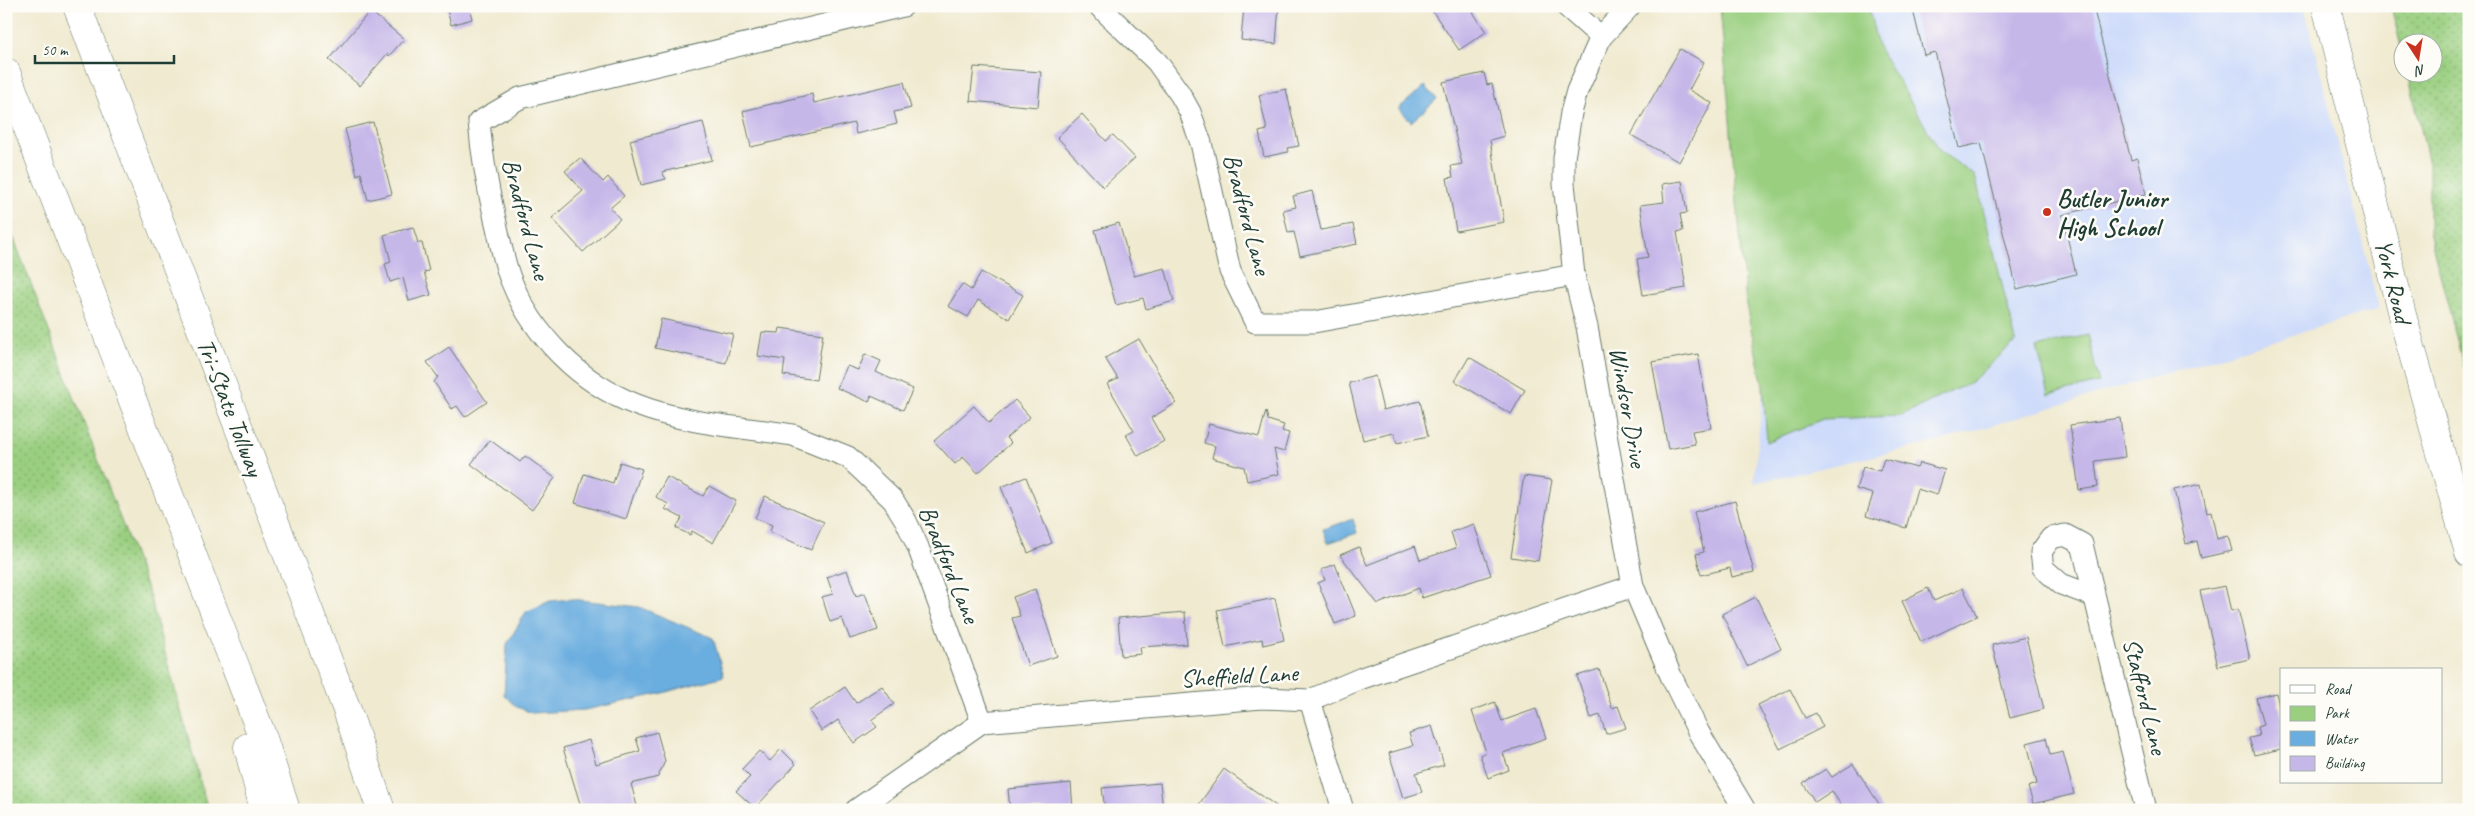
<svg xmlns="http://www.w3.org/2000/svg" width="2475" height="816" font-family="Caveat,sans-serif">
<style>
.built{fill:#cedbfa}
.grass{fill:url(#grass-dots);stroke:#5c865a}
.green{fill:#9acf80;stroke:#5c865a}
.water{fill:#6aaddf;stroke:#44758a}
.building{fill:#c6b7e9}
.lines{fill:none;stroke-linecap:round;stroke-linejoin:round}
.street-casing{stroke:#687a6b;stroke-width:23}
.secondary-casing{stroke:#687a6b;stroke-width:29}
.highway-casing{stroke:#687a6b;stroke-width:29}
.street{stroke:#fff;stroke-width:21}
.secondary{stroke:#fff;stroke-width:28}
.highway{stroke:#fff;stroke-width:28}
.poi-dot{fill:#c8321e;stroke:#fdfcf7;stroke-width:2}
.labels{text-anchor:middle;stroke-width:5;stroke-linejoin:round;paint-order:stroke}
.poi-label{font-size:25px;font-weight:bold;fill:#1f3d34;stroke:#fdfcf7;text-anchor:start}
.street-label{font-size:25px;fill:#1f3d34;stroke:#fdfcf7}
</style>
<defs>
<pattern id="grass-dots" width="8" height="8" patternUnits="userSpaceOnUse" patternTransform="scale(1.25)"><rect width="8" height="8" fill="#9acf80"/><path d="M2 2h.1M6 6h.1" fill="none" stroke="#7da96a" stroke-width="1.8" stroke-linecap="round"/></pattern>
</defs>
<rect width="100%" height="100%" fill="#fdfcf7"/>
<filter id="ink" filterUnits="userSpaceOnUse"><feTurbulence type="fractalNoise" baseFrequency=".02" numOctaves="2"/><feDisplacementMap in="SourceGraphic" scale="10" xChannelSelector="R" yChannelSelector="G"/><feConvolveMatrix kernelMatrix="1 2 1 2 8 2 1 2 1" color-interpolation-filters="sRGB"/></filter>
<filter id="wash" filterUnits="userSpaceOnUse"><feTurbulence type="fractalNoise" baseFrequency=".0096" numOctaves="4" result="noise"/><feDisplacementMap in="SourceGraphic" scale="20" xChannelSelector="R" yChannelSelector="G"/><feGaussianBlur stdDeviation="1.12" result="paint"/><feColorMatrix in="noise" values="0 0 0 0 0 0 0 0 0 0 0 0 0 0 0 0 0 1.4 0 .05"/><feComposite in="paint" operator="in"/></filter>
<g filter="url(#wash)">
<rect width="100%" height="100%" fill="#f0ead0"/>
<polygon class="built" points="1720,6 2304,6 2379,309 1937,442 1754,483 1763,386 1746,305"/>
<g class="grass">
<polygon points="2391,6 2469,6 2469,377 2464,367 2429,232 2429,164 2408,73 2432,72 2432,42 2402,42 2402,51"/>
<polygon points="6,218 149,594 208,810 6,810"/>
</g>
<g class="green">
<polygon points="1720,6 1868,6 1878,47 1940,151 1975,176 2016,341 1971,382 1900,416 1823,419 1767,442 1763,386 1746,305"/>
<polygon points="2088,335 2099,383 2049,395 2037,347"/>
</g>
<g class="water">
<polygon points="1425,86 1437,99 1411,122 1399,108"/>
<polygon points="1353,519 1357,533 1328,543 1323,529"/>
<polygon points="572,599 639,607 713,638 724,676 659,694 585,710 532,713 517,707 504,695 507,644 526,612 550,601"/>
</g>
<g id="blocks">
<g class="building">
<polygon points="446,6 469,6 472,19 451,25"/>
<polygon points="1244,6 1279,6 1276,44 1241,40"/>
<polygon points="1429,6 1469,6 1486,32 1459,50"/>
<polygon points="1912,6 2093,6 2131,160 2137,158 2146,194 2062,215 2076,274 2017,289 1981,143 1959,148 1935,52 1924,55"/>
<polygon points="370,11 404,39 389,56 387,54 360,86 329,60"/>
<polygon points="1680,49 1704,62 1689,90 1712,103 1679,162 1631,135"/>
<polygon points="974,67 1041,72 1038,107 970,101"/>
<polygon points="1484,73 1487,85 1492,84 1504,136 1490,140 1504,222 1456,231 1447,178 1453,177 1451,166 1462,164 1443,82"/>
<polygon points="904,82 911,108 894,112 897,124 856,134 854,123 751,147 743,111 812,94 814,103"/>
<polygon points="1286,89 1299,146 1287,148 1288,152 1264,157 1259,132 1267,130 1259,95"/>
<polygon points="1082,114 1106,141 1113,135 1135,158 1103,187 1057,137"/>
<polygon points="373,122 392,194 368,200 361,173 357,175 345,129"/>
<polygon points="703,122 712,160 662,172 666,179 641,185 630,140"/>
<polygon points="580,158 603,182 608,177 624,196 610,208 620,219 583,252 552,218 583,191 565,171"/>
<polygon points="1682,181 1687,213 1680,214 1683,231 1677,232 1686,288 1643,295 1637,259 1648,257 1640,205 1664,202 1662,184"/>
<polygon points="1312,191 1321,230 1353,224 1357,244 1300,256 1294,232 1288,233 1283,210 1296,207 1293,196"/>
<polygon points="1119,223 1134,276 1165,268 1174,301 1146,309 1143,298 1116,305 1095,230"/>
<polygon points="413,227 418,243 422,243 429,271 424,272 431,295 409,301 403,278 390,282 385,264 391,262 384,235"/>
<polygon points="981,272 1023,295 1009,319 978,300 968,317 948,306 962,284 971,290"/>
<polygon points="661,319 733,334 726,363 655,348"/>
<polygon points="780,328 823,334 816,380 783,375 785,360 758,356 762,332 779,333"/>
<polygon points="1139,339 1176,403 1151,418 1164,441 1138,456 1126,435 1134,431 1107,384 1118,379 1105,358"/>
<polygon points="449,347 487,402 465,417 457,406 452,409 434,382 438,377 427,362"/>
<polygon points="865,354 881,361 876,372 913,389 903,410 871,396 869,402 837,388 847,366 858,370"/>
<polygon points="1698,354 1711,428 1692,431 1695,444 1668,449 1652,362"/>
<polygon points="1469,357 1525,390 1511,414 1455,381"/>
<polygon points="1375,376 1383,410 1420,401 1428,436 1397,443 1394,433 1363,440 1349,383"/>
<polygon points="1015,400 1030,417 1006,438 1011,443 978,473 963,457 955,464 934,441 974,406 989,423"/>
<polygon points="1266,411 1268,420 1284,425 1282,431 1289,433 1284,452 1274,449 1279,474 1247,481 1244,467 1212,458 1215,446 1204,443 1209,424 1259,437"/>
<polygon points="2120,418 2125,457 2095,461 2098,487 2079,490 2070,425"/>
<polygon points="490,440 520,462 525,456 555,478 532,510 471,464"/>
<polygon points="1884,459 1917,468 1920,463 1945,470 1937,495 1917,489 1906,528 1866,516 1873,494 1856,489 1863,467 1880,471"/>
<polygon points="620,462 642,469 626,519 575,503 584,474 613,483"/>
<polygon points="1524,476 1552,480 1538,561 1511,557"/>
<polygon points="667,477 703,496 709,486 736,501 713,543 692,531 690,535 676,528 682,518 665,509 668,504 656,497"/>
<polygon points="1026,477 1052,543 1028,553 1001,487"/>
<polygon points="2201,484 2207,513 2211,512 2217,539 2228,536 2232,551 2201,558 2197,541 2186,544 2174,490"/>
<polygon points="765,496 824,522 811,550 770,532 772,525 755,518"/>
<polygon points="1735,501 1754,572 1732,577 1730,568 1701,575 1696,554 1704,552 1694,512"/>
<polygon points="1474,524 1491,575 1422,598 1419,588 1378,604 1340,555 1359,547 1367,565 1415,546 1420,560 1456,548 1451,532"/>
<polygon points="1335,564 1356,616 1335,624 1318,583 1325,580 1321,570"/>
<polygon points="847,570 856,596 865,593 878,630 850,639 842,618 830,622 822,597 833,594 827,577"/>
<polygon points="2225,586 2231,611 2238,609 2250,659 2218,666 2200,591"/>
<polygon points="1928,588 1934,601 1963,588 1977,616 1921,642 1902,601"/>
<polygon points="1035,589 1057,656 1028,666 1012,618 1020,616 1013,597"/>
<polygon points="1756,597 1781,649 1747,666 1722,614"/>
<polygon points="1275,598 1284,640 1263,645 1262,639 1225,647 1217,610"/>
<polygon points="1185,612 1187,644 1140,647 1141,654 1121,656 1118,618"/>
<polygon points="2026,637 2044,709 2010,718 1992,645"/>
<polygon points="1599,669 1612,708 1618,706 1626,728 1606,734 1600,715 1591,718 1577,676"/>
<polygon points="882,686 894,704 871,720 877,727 854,743 838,720 822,731 809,711 845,687 856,703"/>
<polygon points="1790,689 1805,718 1816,713 1823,727 1780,749 1758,705"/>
<polygon points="2276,693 2281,713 2281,749 2254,755 2249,738 2259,736 2257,727 2263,725 2256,698"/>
<polygon points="1495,702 1502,721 1536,709 1546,738 1503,753 1509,770 1488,778 1480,755 1486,752 1472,711"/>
<polygon points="1432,726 1444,765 1416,773 1422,792 1403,798 1389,753 1413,746 1409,733"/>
<polygon points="657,732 665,761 658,777 631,784 637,806 624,810 582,810 563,748 589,740 596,764 640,751 636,738"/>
<polygon points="2046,738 2050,755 2063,752 2074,794 2033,804 2028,787 2037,784 2027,743"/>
<polygon points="781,749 796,764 755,808 736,791 750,777 742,769 759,751 770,761"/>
<polygon points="1853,764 1883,810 1844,810 1832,791 1815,802 1803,783 1826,769 1832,777"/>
<polygon points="1224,769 1282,810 1195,810"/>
<polygon points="1071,783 1073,810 1010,810 1008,789"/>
<polygon points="1160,783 1163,810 1105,810 1102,788"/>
</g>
</g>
</g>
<g filter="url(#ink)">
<use href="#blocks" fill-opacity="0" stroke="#687a6b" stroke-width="1"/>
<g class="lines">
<g class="street-casing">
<g id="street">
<path d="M903,6l-383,92 -41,24c3,35 8,63 16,97 5,20 8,40 15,59 22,57 70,105 127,127 49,19 105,22 156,30l55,22 45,43 13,21 12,26 64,175"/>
<polyline points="1099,6 1157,62 1180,94 1190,112 1201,143 1230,271 1255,322 1314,322 1574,275"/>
<polyline points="1566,6 1601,37"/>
<polyline points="1630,6 1601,37 1577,91 1571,113 1564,158 1564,184 1574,275 1587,327 1633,586 1671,676 1699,733 1745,810"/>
<polyline points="2093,596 2061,584 2043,568 2041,552 2051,538 2065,535 2082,544 2146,810"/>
<polyline points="1310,700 1343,810"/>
<polyline points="856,810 982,722 1262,698 1310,700 1362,678 1633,586"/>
</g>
</g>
<g class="secondary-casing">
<polyline id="secondary" points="2326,6 2402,315 2469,553"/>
</g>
<g class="highway-casing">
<g id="highway">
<polyline points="77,6 347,710 381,810"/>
<polyline points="6,72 263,738 286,810"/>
<polyline points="248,747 264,810"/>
</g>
</g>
<use href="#street" class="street"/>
<use href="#secondary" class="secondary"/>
<use href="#highway" class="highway"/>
</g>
</g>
<circle class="poi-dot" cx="2047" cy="212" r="5"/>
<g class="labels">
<g class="poi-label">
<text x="2057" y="207">Butler Junior<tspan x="2057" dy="29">High School</tspan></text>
</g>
<g class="street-label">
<text transform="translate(1248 214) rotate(75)" y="9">Bradford Lane</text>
<text transform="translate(527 219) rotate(75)" y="9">Bradford Lane</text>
<text transform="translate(2394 281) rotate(76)" y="9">York Road</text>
<text transform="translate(231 407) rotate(69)" y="9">Tri-State Tollway</text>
<text transform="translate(1629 407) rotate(80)" y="9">Windsor Drive</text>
<text transform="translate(950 564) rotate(68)" y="9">Bradford Lane</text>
<text transform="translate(1239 675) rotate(-3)" y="9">Sheffield Lane</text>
<text transform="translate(2146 696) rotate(76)" y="9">Stafford Lane</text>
</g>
</g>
<rect width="2475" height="816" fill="none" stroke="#fdfcf7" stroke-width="25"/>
<rect x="2280" y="668" width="162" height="115" fill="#fdfcf7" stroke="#a4b0a9"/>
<rect x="2290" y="685" width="25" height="8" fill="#ffffff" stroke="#a4b0a9"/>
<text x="2325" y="694" font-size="15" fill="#1f3d34">Road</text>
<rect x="2290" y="706" width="25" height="15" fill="#9acf80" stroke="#a4b0a9"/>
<text x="2325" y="718" font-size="15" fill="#1f3d34">Park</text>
<rect x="2290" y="731" width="25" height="15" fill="#6aaddf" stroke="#a4b0a9"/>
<text x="2325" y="744" font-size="15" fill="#1f3d34">Water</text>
<rect x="2290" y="756" width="25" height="15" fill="#c6b7e9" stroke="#a4b0a9"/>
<text x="2325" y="768" font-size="15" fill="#1f3d34">Building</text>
<g transform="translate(2418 58) rotate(168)"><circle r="24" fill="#fdfcf7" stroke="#a4b0a9"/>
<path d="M0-4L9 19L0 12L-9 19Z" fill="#c8321e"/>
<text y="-8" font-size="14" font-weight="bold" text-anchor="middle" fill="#1f3d34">N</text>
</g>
<path d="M35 55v8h139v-8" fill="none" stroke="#1f3d34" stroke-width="2.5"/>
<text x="42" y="55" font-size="15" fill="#1f3d34" stroke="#fdfcf7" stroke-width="4" paint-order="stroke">50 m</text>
</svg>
